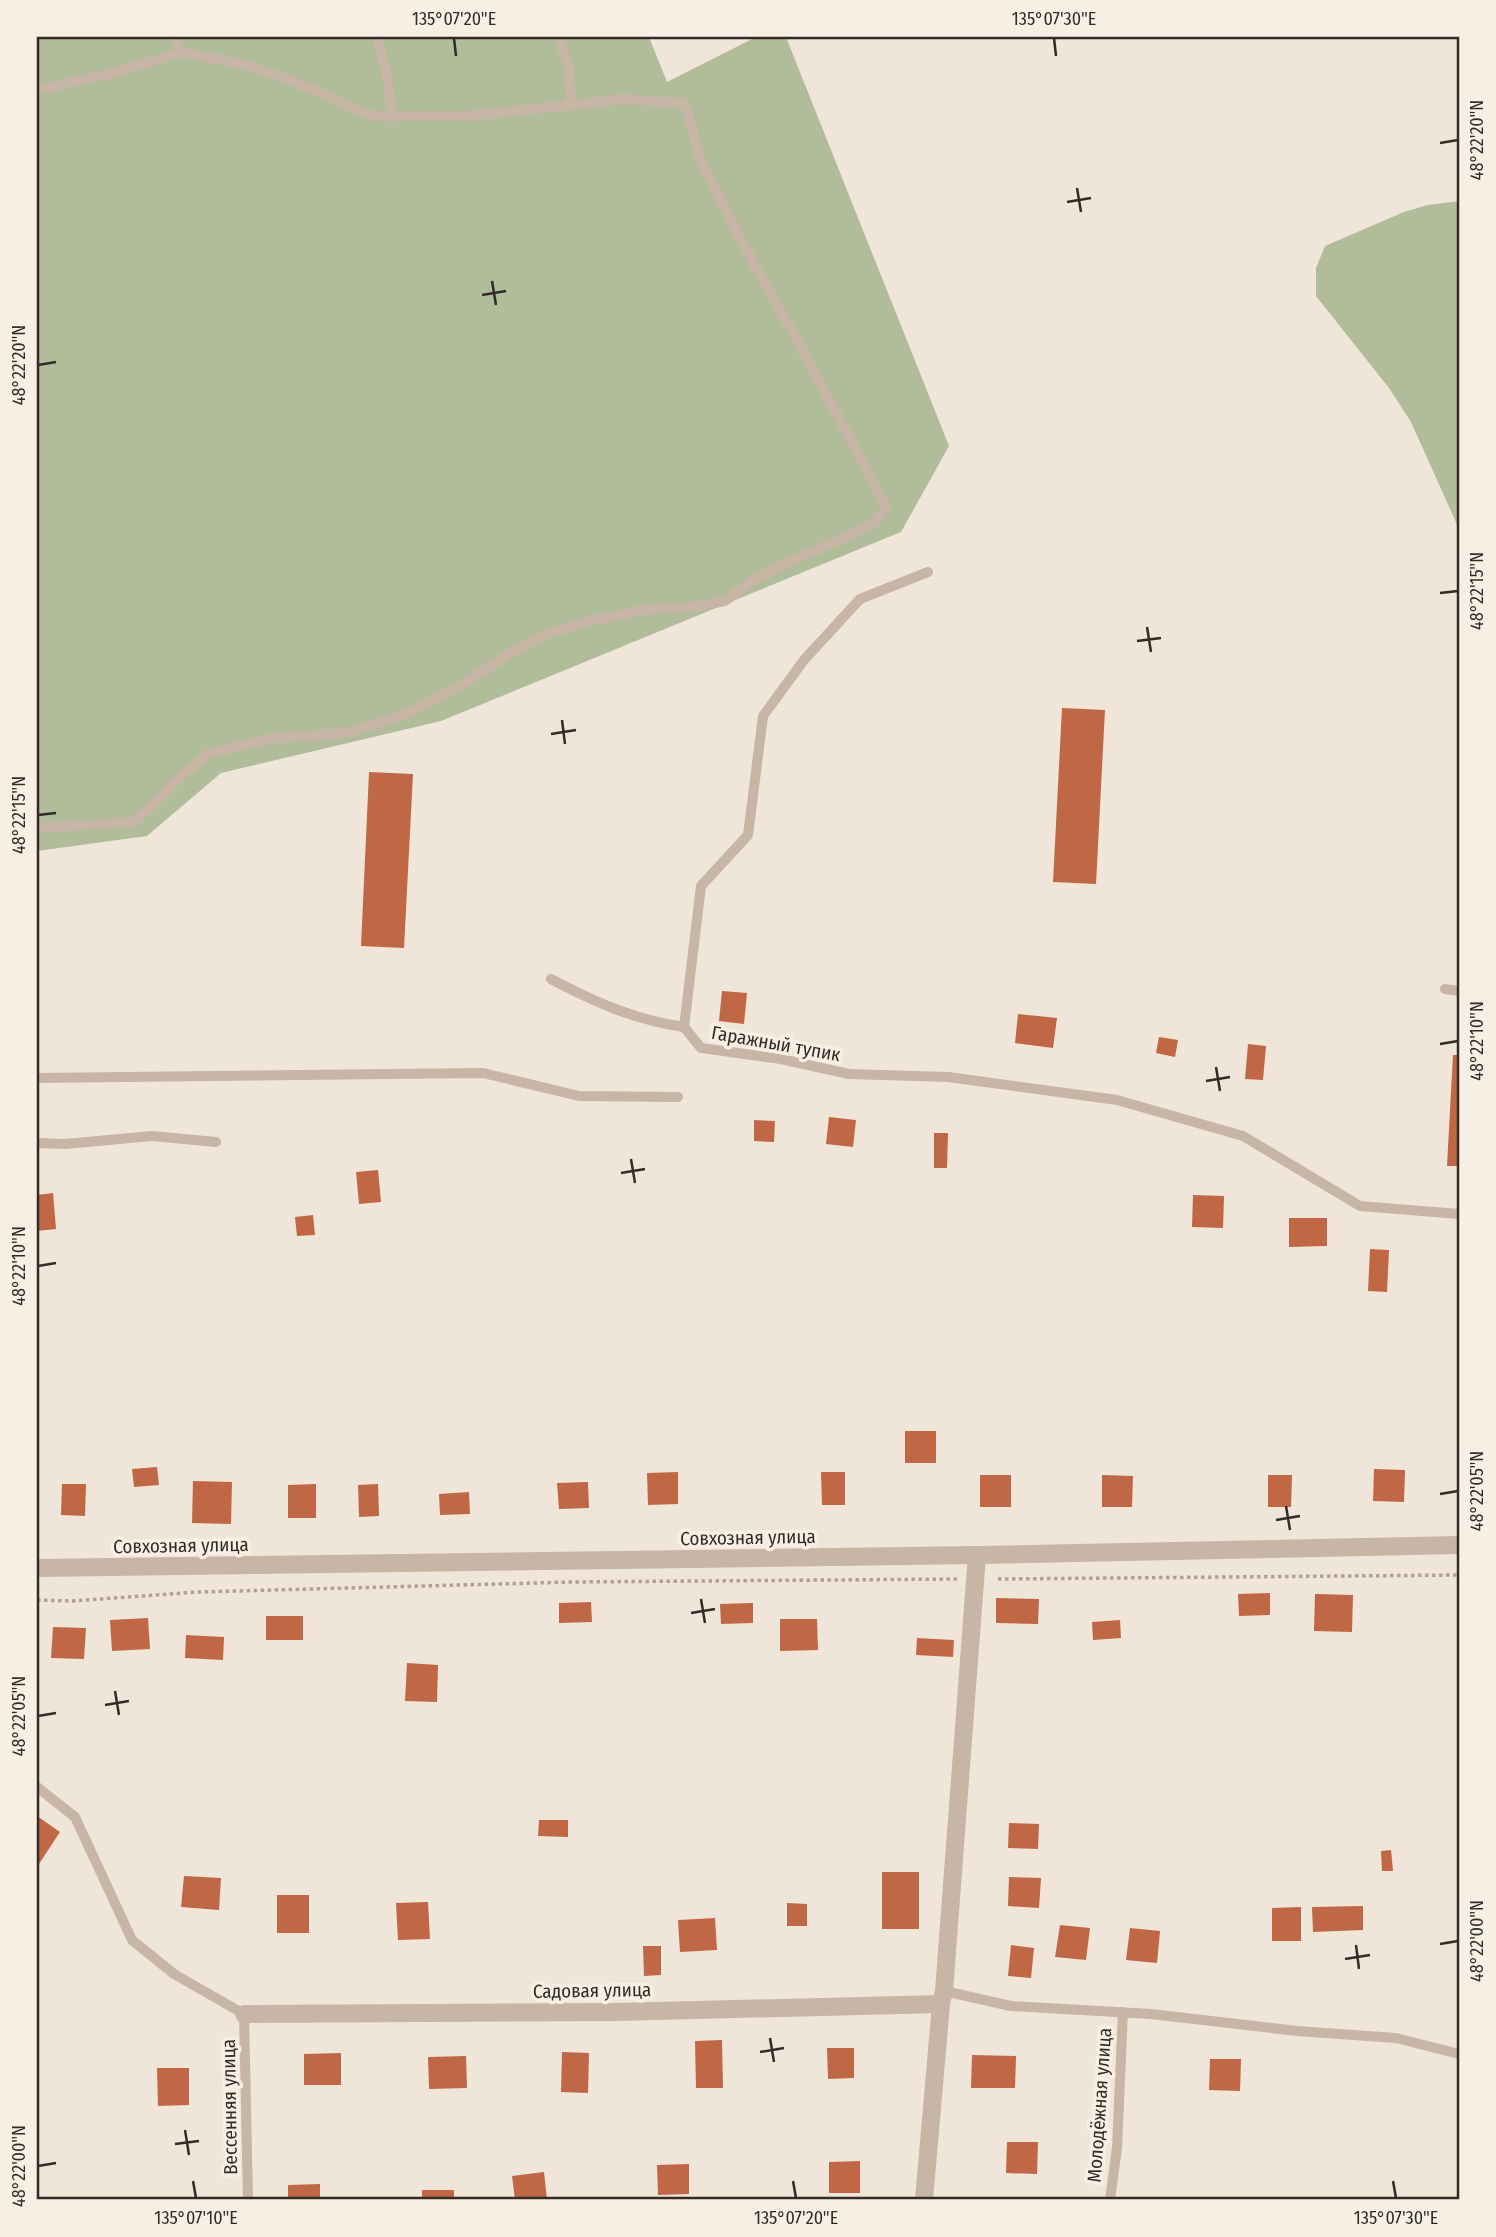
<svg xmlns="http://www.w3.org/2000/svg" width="1496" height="2237" font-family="'Fira Sans Condensed',sans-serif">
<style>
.green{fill:#b1bd9a}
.building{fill:#c06746}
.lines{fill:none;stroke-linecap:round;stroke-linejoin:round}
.path{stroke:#b2a090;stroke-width:3.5;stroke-dasharray:3.5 3.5;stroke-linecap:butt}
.lane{stroke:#c7b5a5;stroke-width:10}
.street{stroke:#c7b5a5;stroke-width:18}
.ticks{fill:none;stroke:#332b26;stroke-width:2.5}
.labels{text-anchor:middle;stroke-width:7;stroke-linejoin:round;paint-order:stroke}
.street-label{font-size:19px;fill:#332b26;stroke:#f8efe4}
.neatline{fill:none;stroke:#332b26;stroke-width:2.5}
.ticks-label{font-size:18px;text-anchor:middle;fill:#332b26}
</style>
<rect width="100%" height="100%" fill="#f0e5d9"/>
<g class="green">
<polygon points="37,37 649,37 667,82 756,37 786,37 949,446 901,532 441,721 221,773 147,836 37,851"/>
<polygon points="1459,201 1459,529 1411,422 1389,388 1316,296 1316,268 1325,246 1404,212 1428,205"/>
</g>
<g class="building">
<polygon points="1062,708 1105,710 1096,884 1053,882"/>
<polygon points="369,772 413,774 404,948 361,946"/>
<polygon points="722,991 747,993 744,1024 719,1021"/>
<polygon points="1018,1014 1057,1018 1053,1048 1015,1043"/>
<polygon points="1159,1037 1178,1040 1175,1057 1156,1053"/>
<polygon points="1248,1044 1266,1046 1263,1080 1245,1079"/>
<polygon points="1453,1055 1459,1055 1459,1166 1447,1166"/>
<polygon points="829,1117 856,1120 853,1147 826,1144"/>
<polygon points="754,1120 775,1121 774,1142 754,1141"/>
<polygon points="934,1133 948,1133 947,1168 934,1168"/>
<polygon points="378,1170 381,1202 359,1204 356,1172"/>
<polygon points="53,1193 56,1229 37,1231 37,1195"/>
<polygon points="1193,1195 1224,1196 1223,1228 1192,1227"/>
<polygon points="313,1215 315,1235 297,1236 295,1217"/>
<polygon points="1289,1218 1327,1218 1327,1246 1289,1247"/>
<polygon points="1370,1249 1389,1250 1387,1292 1368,1291"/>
<rect x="905" y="1431" width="31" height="32"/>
<polygon points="157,1467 159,1485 134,1487 132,1469"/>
<polygon points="1374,1469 1405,1470 1404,1502 1373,1501"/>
<polygon points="678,1472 678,1504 648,1505 647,1473"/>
<polygon points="821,1472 845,1472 845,1505 822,1505"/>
<rect x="980" y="1475" width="31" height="32"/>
<polygon points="1102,1475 1133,1476 1132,1507 1102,1507"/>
<polygon points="1268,1475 1292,1475 1291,1507 1268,1507"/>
<polygon points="193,1481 232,1482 231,1524 192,1523"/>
<polygon points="588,1482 589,1508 559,1509 557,1483"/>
<polygon points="62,1484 86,1484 85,1516 61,1515"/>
<polygon points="316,1484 316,1518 288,1518 288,1485"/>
<polygon points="378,1484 379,1516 359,1517 358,1485"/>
<polygon points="469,1492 470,1514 440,1515 439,1494"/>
<polygon points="1270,1593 1270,1615 1239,1616 1238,1594"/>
<polygon points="1315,1594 1353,1595 1352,1632 1314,1631"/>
<polygon points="996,1598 1039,1599 1038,1624 996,1623"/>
<polygon points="591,1602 592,1622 559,1623 559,1603"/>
<polygon points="753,1603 753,1623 721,1624 720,1604"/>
<rect x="266" y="1616" width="37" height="24"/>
<polygon points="148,1618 150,1649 112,1651 110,1620"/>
<polygon points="780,1619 817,1619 818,1650 780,1651"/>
<polygon points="1120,1620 1121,1638 1093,1640 1092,1622"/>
<polygon points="53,1627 86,1628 84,1659 51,1658"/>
<polygon points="186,1635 224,1637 223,1660 185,1658"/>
<polygon points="917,1638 954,1640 953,1657 916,1655"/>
<polygon points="407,1663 438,1665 437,1702 405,1701"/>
<polygon points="37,1816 60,1832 37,1867"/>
<polygon points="539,1820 568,1820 568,1837 538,1836"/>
<polygon points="1009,1823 1039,1824 1038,1849 1008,1848"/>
<polygon points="1391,1850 1393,1871 1382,1871 1381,1851"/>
<rect x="882" y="1872" width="37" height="57"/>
<polygon points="184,1876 221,1878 219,1910 181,1907"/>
<polygon points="1009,1877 1041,1878 1039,1908 1008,1906"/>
<rect x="277" y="1895" width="32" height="38"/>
<polygon points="428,1902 430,1939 398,1940 396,1903"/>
<polygon points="787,1903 807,1904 807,1926 787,1926"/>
<polygon points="1363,1906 1363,1930 1313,1932 1312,1907"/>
<polygon points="1301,1907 1301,1941 1272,1941 1272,1908"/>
<polygon points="715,1918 717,1950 680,1952 678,1920"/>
<polygon points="1060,1925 1090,1928 1086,1960 1055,1957"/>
<polygon points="1130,1928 1160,1931 1157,1963 1126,1960"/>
<polygon points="1011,1945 1034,1948 1031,1978 1008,1976"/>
<polygon points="643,1946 661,1946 661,1975 644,1976"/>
<polygon points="722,2040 723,2088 696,2088 695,2041"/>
<polygon points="827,2048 854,2048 854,2078 828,2079"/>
<polygon points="562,2052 589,2053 588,2093 561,2092"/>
<polygon points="341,2053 341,2085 304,2085 304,2054"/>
<polygon points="972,2055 1016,2056 1015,2088 971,2088"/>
<polygon points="466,2056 467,2088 429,2089 428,2057"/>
<polygon points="1210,2059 1241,2059 1240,2091 1209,2090"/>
<polygon points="157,2068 189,2068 189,2105 158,2106"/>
<polygon points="1007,2142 1038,2142 1037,2174 1006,2173"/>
<polygon points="860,2161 860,2193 829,2193 829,2162"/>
<polygon points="689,2164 689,2194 658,2195 657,2165"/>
<polygon points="544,2172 547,2200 515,2200 512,2176"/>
<polygon points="320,2184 320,2200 288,2200 288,2185"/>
<rect x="422" y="2190" width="32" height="10"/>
</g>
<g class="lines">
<g class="path">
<polyline points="998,1579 1459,1575"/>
<polyline points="37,1600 73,1601 198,1592 571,1582 958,1579"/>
</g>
<g class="lane">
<polyline points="174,37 181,52"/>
<polyline points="377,37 387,76 392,117"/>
<polyline points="559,37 569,68 571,105"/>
<polyline points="37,90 118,72 181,52 238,63 295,82 372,116 472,116 623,99 685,103 701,161 758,272 800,345 886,507 875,523 759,576 725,601 694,607 649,609 588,621 546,634 514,651 459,686 409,713 349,732 270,739 209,753 185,772 152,806 134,822 37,828"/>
<polyline points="928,572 860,599 804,660 763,716 748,835 701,886 684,1027 701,1048 781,1059 849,1074 948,1077 1117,1100 1243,1136 1360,1206 1459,1214"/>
<path d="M551,979c44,23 83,41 133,48"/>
<polyline points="1445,989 1459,991"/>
<polyline points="37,1078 483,1073 579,1096 678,1097"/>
<polyline points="37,1143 65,1144 152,1136 216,1142"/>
<polyline points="37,1787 75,1817 132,1940 174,1974 244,2014 248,2200"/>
<polyline points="944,1991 1011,2006 1151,2014 1297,2031 1396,2038 1459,2054"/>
<polyline points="1110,2200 1117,2148 1123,2012"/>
</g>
<g class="street">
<polyline points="37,1568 977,1555 1459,1545"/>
<polyline points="244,2014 617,2012 941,2004"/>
<polyline points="924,2200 941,2004 944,1991 977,1555"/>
</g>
</g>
<path class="ticks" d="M454,38l2,18M1054,38l2,18M1440,143l18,-3M1077,188l4,24M1067,202l24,-4M492,281l4,24M482,295l24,-4M38,365l18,-3M1440,593l18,-2M1147,627l4,25M1137,641l24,-3M562,720l3,24M551,734l25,-4M38,815l18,-2M1440,1044l18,-3M1216,1067l4,24M1206,1081l24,-4M631,1159l4,24M621,1173l24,-4M38,1266l18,-3M1440,1494l18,-3M1286,1506l4,24M1276,1520l24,-4M701,1599l4,24M691,1613l24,-4M115,1691l4,24M105,1705l24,-4M38,1716l18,-3M1440,1944l18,-3M1356,1945l3,24M1345,1959l25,-4M770,2038l4,24M760,2052l24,-4M185,2130l4,25M175,2144l24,-3M38,2166l18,-3M193,2181l3,17M793,2181l3,17M1393,2181l3,17"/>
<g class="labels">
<g class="street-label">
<text transform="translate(776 1043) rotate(10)" y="7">Гаражный тупик</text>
<text transform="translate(748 1537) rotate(-1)" y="7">Совхозная улица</text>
<text transform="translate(181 1545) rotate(-1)" y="7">Совхозная улица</text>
<text transform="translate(592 1990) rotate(-1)" y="7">Садовая улица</text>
<text transform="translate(1099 2105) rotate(-86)" y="7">Молодёжная улица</text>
<text transform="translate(229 2107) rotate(-91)" y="7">Вессенняя улица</text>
</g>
</g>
<rect width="1496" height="2237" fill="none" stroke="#f8efe4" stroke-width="77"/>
<rect x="38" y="38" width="1420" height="2160" class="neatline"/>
<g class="ticks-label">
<text x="454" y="25">135°07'20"E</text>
<text x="1054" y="25">135°07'30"E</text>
<text transform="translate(1477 140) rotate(-90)" y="6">48°22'20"N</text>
<text transform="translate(19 365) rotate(-90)" y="6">48°22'20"N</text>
<text transform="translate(1477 591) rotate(-90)" y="6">48°22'15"N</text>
<text transform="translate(19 815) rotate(-90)" y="6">48°22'15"N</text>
<text transform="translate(1477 1041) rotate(-90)" y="6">48°22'10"N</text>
<text transform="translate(19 1266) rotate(-90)" y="6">48°22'10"N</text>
<text transform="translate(1477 1491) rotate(-90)" y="6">48°22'05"N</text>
<text transform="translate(19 1716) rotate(-90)" y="6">48°22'05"N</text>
<text transform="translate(1477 1941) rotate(-90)" y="6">48°22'00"N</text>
<text transform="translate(19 2166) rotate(-90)" y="6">48°22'00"N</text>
<text x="196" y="2224">135°07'10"E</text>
<text x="796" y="2224">135°07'20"E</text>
<text x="1396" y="2224">135°07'30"E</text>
</g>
</svg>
